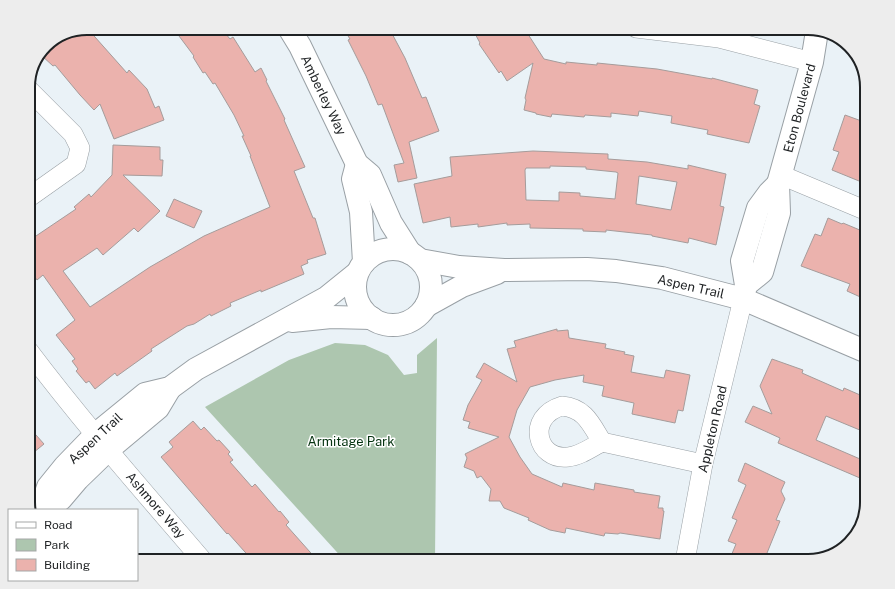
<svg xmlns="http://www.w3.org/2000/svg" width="895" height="589" font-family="'Public Sans',sans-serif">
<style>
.green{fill:#adc6af}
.building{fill:#ebb2ad;stroke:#a59c9b;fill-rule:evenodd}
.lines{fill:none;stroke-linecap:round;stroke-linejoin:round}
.minor-casing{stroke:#99a0a5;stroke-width:20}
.tertiary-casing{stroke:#99a0a5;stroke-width:24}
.minor{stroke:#fff;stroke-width:19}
.tertiary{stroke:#fff;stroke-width:22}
.labels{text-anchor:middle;stroke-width:3;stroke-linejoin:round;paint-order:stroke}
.street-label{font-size:13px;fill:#1f2224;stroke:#fff}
.park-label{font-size:13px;fill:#063411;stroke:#fff}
.rim{fill:none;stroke:#1f2224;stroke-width:2}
</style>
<rect width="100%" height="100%" fill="#eaf2f7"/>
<polygon class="green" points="437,338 435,561 345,561 205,407 289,360 335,343 365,345 388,355 404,375 417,373 417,355"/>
<g class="building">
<polygon points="87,28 127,73 129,70 147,89 155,108 159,106 164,120 114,139 100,104 94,110 80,95 55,65 53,66 41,55 45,45"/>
<polygon points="173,28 221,28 230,39 233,37 255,72 261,68 267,80 266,81 285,119 284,120 305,167 294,171 313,218 315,218 326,254 307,260 308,263 301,266 304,274 261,292 261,290 230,303 231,306 211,316 210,314 194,324 187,326 151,349 152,351 117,376 115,373 95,389 89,381 86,383 76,371 78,369 72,361 75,359 56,335 75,320 43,275 37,280 28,267 28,248 32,246 30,240 76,209 74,207 89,194 91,197 112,175 113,145 160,147 160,160 163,160 162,176 123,175 160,211 138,232 134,228 103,255 97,248 63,271 90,307 150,267 204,236 270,207 250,156 251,156 242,136 244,136 234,115 215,83 213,84 205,72 203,73 193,57 194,56"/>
<polygon points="343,28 389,28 405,58 422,98 426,97 439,131 409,142 417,178 398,182 394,165 404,163 382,104 378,105 366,76 348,40 350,39"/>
<polygon points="472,28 524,28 544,59 566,64 566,62 597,65 597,63 657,69 712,79 712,78 758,90 754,104 760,106 749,143 707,134 708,130 671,123 672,116 639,111 638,116 611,113 611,117 585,115 584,117 552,114 551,117 536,114 536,113 524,110 526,100 525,98 533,63 507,81 501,71 499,73 479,44 480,43"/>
<polygon points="845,115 867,123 867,174 864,183 832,170 839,152 833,150"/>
<path d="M533,151l75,3v5l39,3 41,7v-4l38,9 -6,32 4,1 -8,38 -27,-7 -1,5 -36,-7v-1l-46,-5v2l-23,-1v-2l-53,-1v-4l-23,1v-2l-29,4v-3l-27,3 -1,-10 -27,6 -9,-39 38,-8 -2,-19zM550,166l36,1v2l30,3 2,1 -3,26 -35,-3v-3l-21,-1v9l-33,-1 -1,-30 1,-2h24zM639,176l38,6 -6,28 -35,-6z"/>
<polygon points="174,199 202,211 194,228 166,216"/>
<polygon points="828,218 842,224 843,223 867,233 867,300 847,291 850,284 801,266 815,234 821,236"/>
<polygon points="557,329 557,331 568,330 569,338 606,344 605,348 625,352 624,354 634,356 631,372 664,378 666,370 690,375 683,411 678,410 675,423 632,414 634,403 602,396 604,386 583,382 584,375 555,380 530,387 517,410 509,437 520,457 532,474 562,487 563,483 594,490 595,483 634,490 634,492 660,496 658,508 663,508 663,511 664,511 660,539 620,533 618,534 605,533 604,536 566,528 565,533 550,530 528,520 529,518 504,508 500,501 489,501 491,489 481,476 477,478 474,471 464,467 467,458 465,454 499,437 468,428 470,422 463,420 468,405 482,380 476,377 484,363 517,382 507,349 516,347 514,341"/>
<polygon points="772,359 803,370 802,373 843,391 844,388 867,398 867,433 826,416 816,440 867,462 867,481 778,443 780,438 745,422 753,406 772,414 760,386"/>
<polygon points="193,421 201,430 204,427 217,441 219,440 230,452 228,454 233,460 230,462 252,487 255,484 279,512 280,511 289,522 286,525 318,561 253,561 228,533 227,534 161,457 173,447 169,442"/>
<polygon points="28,426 44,444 28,457"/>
<polygon points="745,463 785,482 781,491 785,499 776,520 780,521 767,553 770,561 729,561 736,544 728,541 737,520 732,518 746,485 738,481"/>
</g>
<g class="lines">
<g class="minor-casing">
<g id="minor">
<polyline points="636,28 719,38 812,62"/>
<polyline points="28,89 73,134 80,148 76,164 28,198"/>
<polyline points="781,175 867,211"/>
<path d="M28,350c55,73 116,142 175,211"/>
<path d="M562,406c23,2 29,18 40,36 -10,5 -22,14 -34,15 -31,4 -43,-40 -6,-51z"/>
<polyline points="602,442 703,464"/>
<polyline points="685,561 703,464 743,299"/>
</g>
</g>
<g class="tertiary-casing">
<g id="tertiary">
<polyline points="289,28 300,46 357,164 370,175 391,223 410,253"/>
<polyline points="357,164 353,179 361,212 364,262"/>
<circle cx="393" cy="287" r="38"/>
<polyline points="420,260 459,267 504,270 587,269 616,271 662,278 743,299 867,352"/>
<polyline points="746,285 762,272 779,213 778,184 812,62 817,31"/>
<polyline points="743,298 746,285 742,261 758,208 769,193 778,184"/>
<polyline points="426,306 462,286 497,273"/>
<polyline points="292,321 331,317 372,318"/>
<polyline points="40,510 48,487 65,466 96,434 145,394 170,388 196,369 326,298 357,273"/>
<polyline points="41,510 61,499 78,479 109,449 158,408 170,388"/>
</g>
</g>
<use href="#minor" class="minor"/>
<use href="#tertiary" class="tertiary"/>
</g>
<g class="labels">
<g class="street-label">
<text transform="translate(324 95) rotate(64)" y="5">Amberley Way</text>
<text transform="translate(799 108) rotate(-75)" y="5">Eton Boulevard</text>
<text transform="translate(691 286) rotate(13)" y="5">Aspen Trail</text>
<text transform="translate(712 429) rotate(-77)" y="5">Appleton Road</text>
<text transform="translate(95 438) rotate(-43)" y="5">Aspen Trail</text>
<text transform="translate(156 505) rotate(49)" y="5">Ashmore Way</text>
</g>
<g class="park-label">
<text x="351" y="446">Armitage Park</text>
</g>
</g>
<path d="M0 0H895V589H0ZM87 35H808A52 52 0 0 1 860 87V502A52 52 0 0 1 808 554H87A52 52 0 0 1 35 502V87A52 52 0 0 1 87 35Z" fill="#ededed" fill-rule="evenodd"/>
<path class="rim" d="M87 35H808A52 52 0 0 1 860 87V502A52 52 0 0 1 808 554H87A52 52 0 0 1 35 502V87A52 52 0 0 1 87 35Z"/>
<rect x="8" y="509" width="130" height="72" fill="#ffffff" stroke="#a5a7a7"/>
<rect x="16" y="522" width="20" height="6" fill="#ffffff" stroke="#a5a7a7"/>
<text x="44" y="529" font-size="12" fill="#1f2224">Road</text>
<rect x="16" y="539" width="20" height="12" fill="#adc6af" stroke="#a5a7a7"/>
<text x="44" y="549" font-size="12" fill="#1f2224">Park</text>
<rect x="16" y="559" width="20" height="12" fill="#ebb2ad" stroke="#a5a7a7"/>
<text x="44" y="569" font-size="12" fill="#1f2224">Building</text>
</svg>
